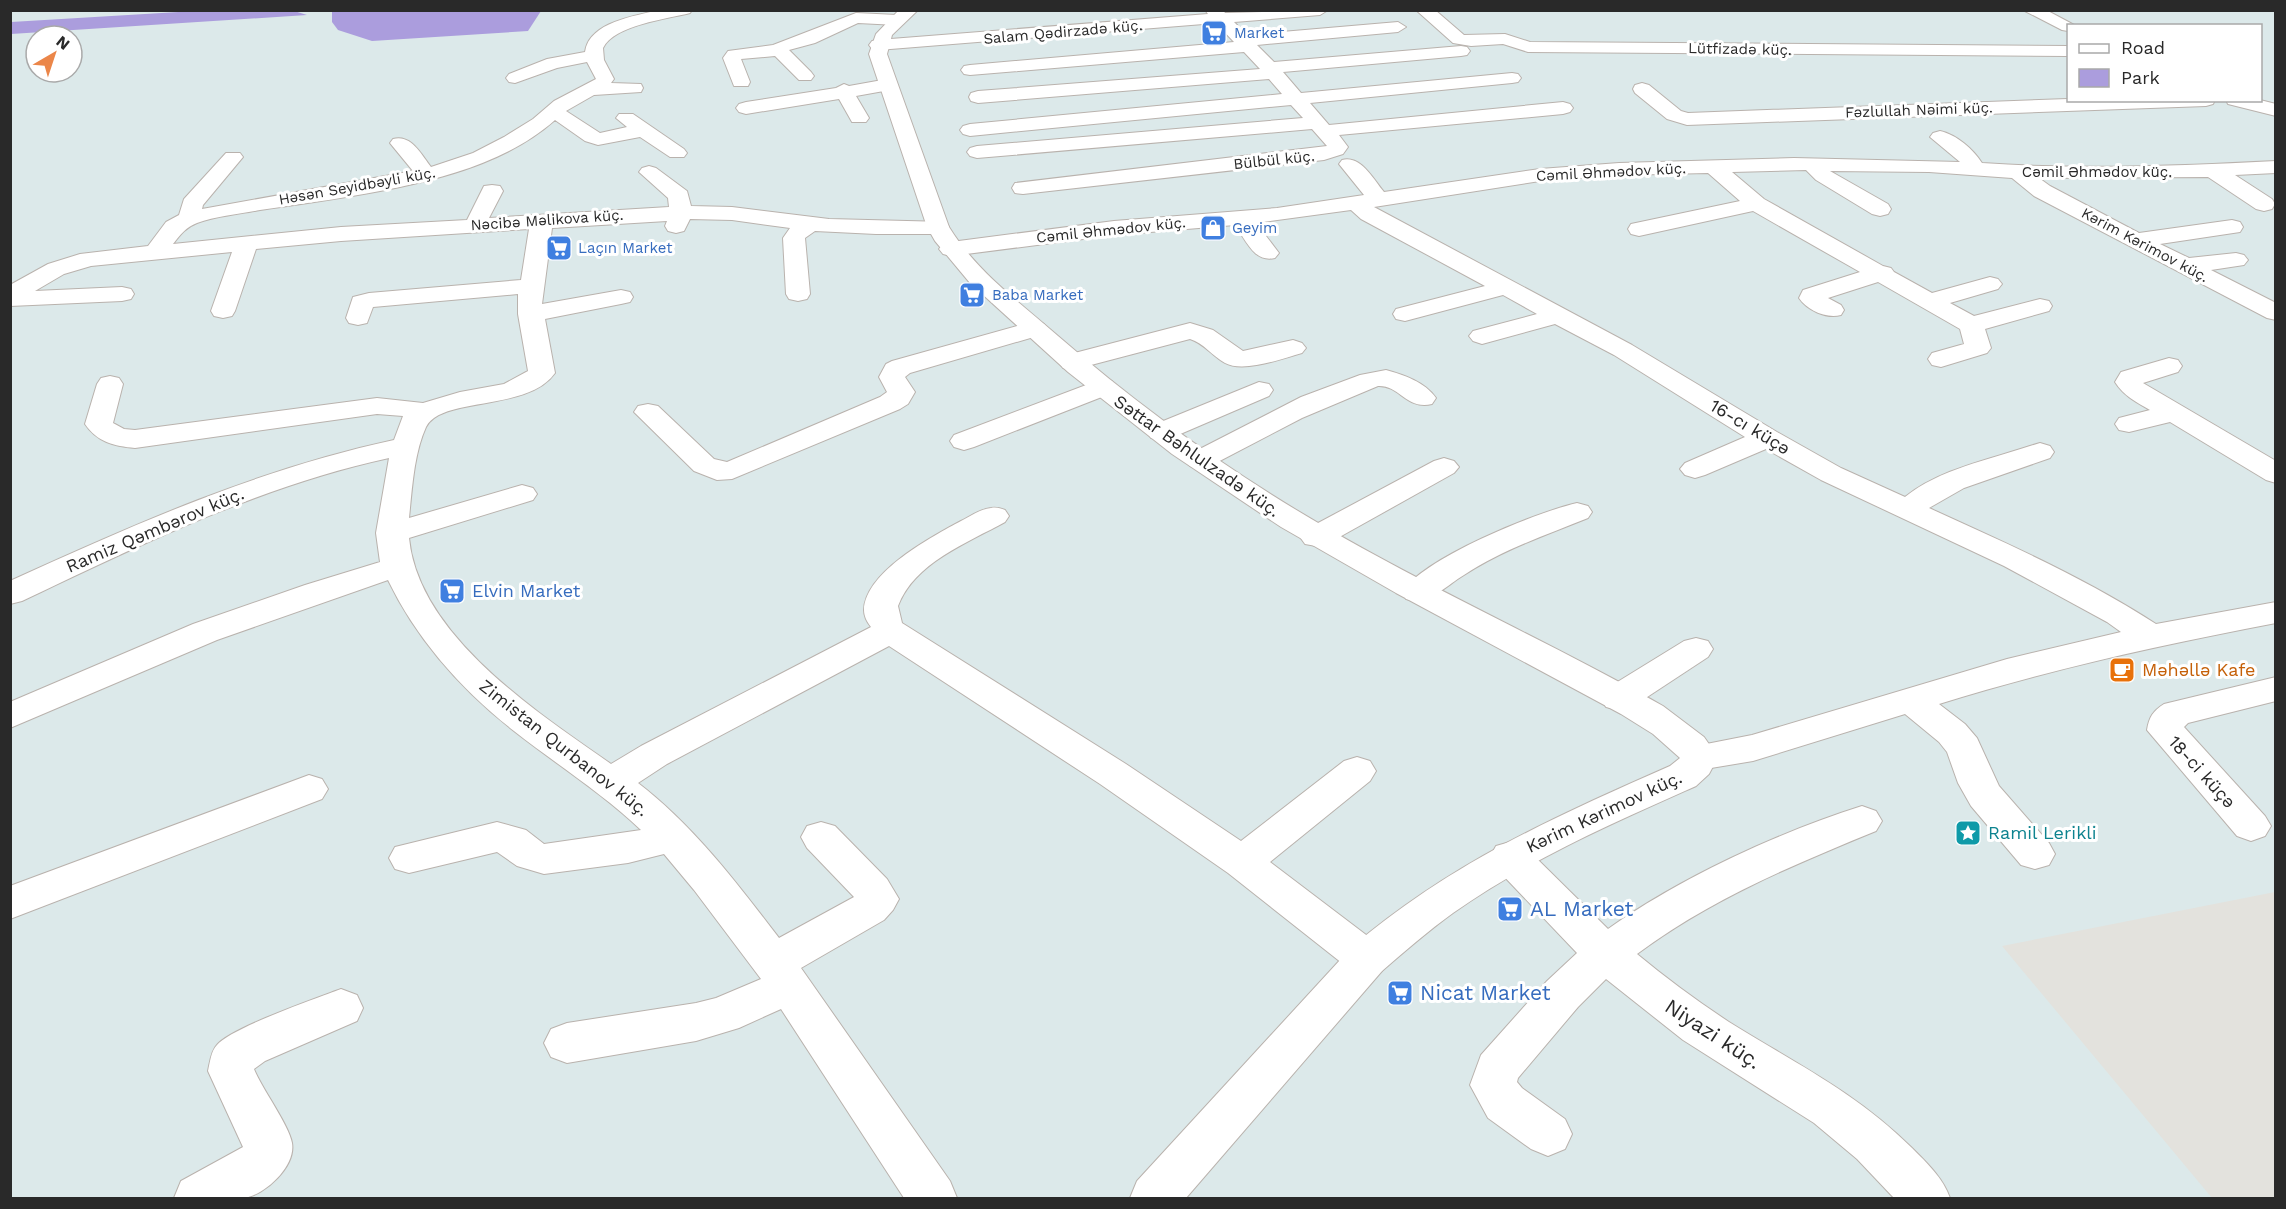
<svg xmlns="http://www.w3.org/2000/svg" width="2286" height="1209" font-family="'Work Sans',sans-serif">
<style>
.industrial{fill:#e3e2dd}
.green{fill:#ab9ddd}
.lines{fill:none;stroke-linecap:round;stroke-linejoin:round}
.minor-casing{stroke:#b9b2ad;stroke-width:2}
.tertiary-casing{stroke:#b9b2ad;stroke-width:2}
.minor{fill:#fff;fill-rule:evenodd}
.tertiary{fill:#fff;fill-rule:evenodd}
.labels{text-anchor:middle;stroke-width:6;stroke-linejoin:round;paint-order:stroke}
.far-street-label{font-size:15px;fill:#292929;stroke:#fff}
.far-shop-label{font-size:15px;fill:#366cbe;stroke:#fff;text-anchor:start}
.street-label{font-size:18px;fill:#292929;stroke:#fff}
.shop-label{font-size:18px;fill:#366cbe;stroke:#fff;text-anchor:start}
.food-label{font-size:18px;fill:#c56008;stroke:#fff;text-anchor:start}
.culture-label{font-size:18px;fill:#0d838f;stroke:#fff;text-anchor:start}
.near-shop-label{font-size:21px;fill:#366cbe;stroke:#fff;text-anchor:start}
.near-street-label{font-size:21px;fill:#292929;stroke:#fff}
</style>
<rect width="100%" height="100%" fill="#dce9ea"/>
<polygon class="industrial" points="2275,892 2275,1198 2212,1198 2002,946"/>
<g class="green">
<polygon points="195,11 291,10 307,15 11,34 11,22"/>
<polygon points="332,11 332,10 541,11 528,31 372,41 338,30 332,22"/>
</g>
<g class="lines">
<g class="minor-casing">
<g id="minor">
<path d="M659,10h33l-2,3c-23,6 -76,12 -87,35l1,12 10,19 -3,4 30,1 2,4 -2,4 -47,3 -28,16 34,22 27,-6 -11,-9 3,-4h14l51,35 3,4 -3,4h-14l-30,-20 -42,8 -13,-4 -30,-21c-43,38 -100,55 -155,67 -46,10 -93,16 -140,23 -20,4 -44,6 -63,13 -11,4 -17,12 -24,21l168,-17 126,-7 17,-34 8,-1 8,1 3,5 -14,27 180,-11 -1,-9 -29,-26 3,-4 7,-2 7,2 31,23 4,15 41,1 97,12 117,3 3,5 -3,5 -8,2h-62l-61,-3 -10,7 5,56 -3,5 -9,2 -9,-2 -3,-5 -3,-56 7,-10 -58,-8 -42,-1 -6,12 -8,2 -8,-2 -3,-5 2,-5 -115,7 -10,76 79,-14 9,2 3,5 -3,5 -9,2 -76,15 10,54c-27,39 -114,23 -129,54 -12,26 -14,62 -17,91l113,-33 11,3 4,6 -4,6 -124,38c9,97 129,175 202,226l30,-18 230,-119c-4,-5 -7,-11 -7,-17 1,-38 69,-74 97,-89 10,-5 19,-12 30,-13 5,-1 9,0 14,2l4,6 -4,6c-38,21 -91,41 -107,84l4,17 224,141 115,77 103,-80 13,-4 13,4 6,10 -6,10 -100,81 112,85 6,12 -6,12 -15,6 -15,-6 -124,-98 -128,-89 -211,-138 -222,118 -29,19c55,42 99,100 141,155l75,-41 -47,-49 -6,-11 6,-11 14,-4 14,4 52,53 12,20 -6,11 -9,10 -83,48 149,213 7,17h-53l-123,-189 -42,19 -43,13 -129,22 -16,-6 -7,-14 7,-14 16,-6 129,-20 20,-5 45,-19 -67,-89 -30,-36 -36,9 -84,11 -27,-8 -20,-14 -88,21 -14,-4 -6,-11 6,-11 102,-25 29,8 18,14 97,-14c-39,-37 -85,-66 -127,-99 -52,-41 -97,-91 -126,-151l-171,60 -207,88v-26l183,-78 112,-39 75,-23 -4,-29 13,-75c-129,28 -249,87 -367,143l-12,3v-23c125,-57 249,-112 384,-141l9,-24 -26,-2 -242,34c-21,-2 -38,-6 -50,-24l12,-40 4,-6 9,-2 9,2 4,6 -10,39 11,6 11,1 242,-32 46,5 37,-11 44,-8 24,-13 -10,-57v-20l-145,13 -6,16 -9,2 -9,-2 -3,-5 7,-21 16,-4 152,-13 8,-51 -188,12 -85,8 -21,62 -3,5 -9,2 -9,-2 -3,-5 21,-59 -141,14 -27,8 -29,17 87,-4 9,2 3,5 -3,5 -9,2 -112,5v-21l38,-21 32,-10 68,-8 18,-24 13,-7 5,-16 42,-46h14l3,4 -40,48 -1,4 211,-38 -23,-28 3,-4c18,-5 28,15 38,28l42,-14 31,-16 29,-18 21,-18 42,-22 -9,-17 -30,6 -42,15 -6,-1 -3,-4 3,-4 38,-15 38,-7c4,-30 50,-36 74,-42z"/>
<polygon points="1205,10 1223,10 1225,13 1328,10 1320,15 1234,22 1247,35 1398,22 1406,27 1398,32 1257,45 1274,62 1461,46 1467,47 1470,51 1467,55 1461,56 1283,72 1301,93 1512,73 1518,74 1521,78 1518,82 1512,83 1310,103 1329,125 1563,102 1570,104 1573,108 1570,112 1563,114 1339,135 1348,147 1343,154 1324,160 1023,194 1015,193 1012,188 1015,183 1327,146 1312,129 977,158 970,156 967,152 970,148 977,146 1303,118 1291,105 970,136 963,134 960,130 963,126 970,124 1282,94 1269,79 978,103 971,101 969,97 971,93 978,91 1260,69 1244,52 970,75 964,74 961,70 964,66 970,65 1234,42 1216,23 878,50 872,49 869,45 872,41 878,40 1208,14"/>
<polygon points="1416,10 1435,10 1464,35 1505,34 1530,42 2068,46 2068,56 1528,52 1503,44 1471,46 1453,43"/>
<polygon points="2023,10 2046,10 2076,26 2068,26 2068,31 2062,30"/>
<polygon points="856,13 897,15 905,20 897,25 858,23 815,43 789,50 811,72 814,76 811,80 799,80 775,56 741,59 750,82 748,86 734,86 723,58 728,51 773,45"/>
<polygon points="888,79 895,81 897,85 895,89 856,96 869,118 866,122 852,122 839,99 746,114 739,112 736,108 739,104 746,102 836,88 844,84 849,86"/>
<polygon points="1642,83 1649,85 1681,111 1688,113 2068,99 2215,100 2213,104 2206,106 1687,125 1667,119 1635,93 1633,89 1635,85"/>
<polygon points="2226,100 2260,100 2276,104 2276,116 2228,104"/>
<path d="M1940,131c17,4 33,18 42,32 98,7 196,3 294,-2v12l-41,2 37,24 3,5 -3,5 -8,2 -8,-2 -48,-32 -169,1 11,8 89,47 93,-13 8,2 3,5 -3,5 -80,12 29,14 47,-5 8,2 4,5 -4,5 -33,5 65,33v17l-9,-2 -233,-122 -22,-18 -83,-6 -99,-1 58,33 3,5 -3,5 -8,2 -8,-2 -56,-34 -10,-10 -74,2 32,27 119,67 8,2 3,4 38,21 58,-16 8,2 4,5 -4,5 -48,14 24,13 66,-17 9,2 3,5 -3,5 -64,18 6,19 -4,5 -46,14 -9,-2 -4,-6 4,-6 32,-9 -4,-15 -82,-47 -50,16 13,7 3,5 -3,5c-15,4 -34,-5 -42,-17l4,-8 57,-18 -107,-61 -114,25 -8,-2 -3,-5 3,-5 109,-23 -32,-28 -89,2 -79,6 -166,26 258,138 145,87 64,36 64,29c35,-28 83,-37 125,-51l10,-3 10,3 4,6 -4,6 -86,30 -35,20c77,35 156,70 227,116l120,-22v21c-115,22 -225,46 -337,81l26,20 12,14 22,48 50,57 6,11 -6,11 -14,4 -14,-4 -50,-59 -13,-23 -11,-31 -8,-10 -34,-28 -152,47 -54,9 -13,-4 -6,-9 6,-9 66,-13 255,-76 114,-27 -14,-10 -103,-56 -183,-86 -55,-31 -61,26 -10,3 -10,-3 -5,-6 5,-6 60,-26 -131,-82 -59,-31 -73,20 -9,-3 -4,-5 4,-5 64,-17 -34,-19 -98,26 -9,-2 -3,-5 3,-5 89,-23 -124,-67 -10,-9 -95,13 23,30 -4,5c-21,5 -29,-18 -40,-33l-121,10 -163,21 -8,-2 -4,-5 4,-5 8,-2 163,-21 163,-13 87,-13 -25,-31 3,-4c19,-5 31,19 42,32l156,-23 79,-6 175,-5 166,4 -30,-25 3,-4z"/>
<polygon points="1035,321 1044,324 1048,329 1044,334 910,373 905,377 915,392 908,404 900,409 732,479 717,480 694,471 634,412 638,406 648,404 658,406 714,459 727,462 880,397 887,392 879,377 886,364 892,361"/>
<path d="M1190,323l23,7 30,21 50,-11 9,3 4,5 -4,5c-20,6 -59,20 -77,10 -13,-7 -21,-20 -35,-24l-118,31 -9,-2 -4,-6 4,-6z"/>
<path d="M2169,358l9,2 4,6 -4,6 -35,11 133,78v22l-10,-3 -96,-58 -41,10 -10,-2 -4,-6 4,-6 31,-8c-14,-8 -26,-14 -35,-28l6,-10z"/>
<path d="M1386,370c18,5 39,12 50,28l-4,6c-26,6 -32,-19 -54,-18l-76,32 -92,48 -10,3 -10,-3 -4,-6 4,-6 111,-57 59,-22z"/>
<polygon points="1102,379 1112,381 1115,387 1112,393 974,447 964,450 954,447 950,441 954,435"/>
<polygon points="1259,382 1269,384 1273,390 1269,396 1171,438 1161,440 1151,438 1147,432 1151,426"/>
<polygon points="1444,458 1454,461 1459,467 1454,473 1327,544 1316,546 1305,544 1300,537 1305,530 1434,461"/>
<path d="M1577,503l11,3 4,6 -4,6c-42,17 -86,32 -124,57 -20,12 -34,30 -58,24l-4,-7c23,-35 133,-79 175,-89z"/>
<polygon points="1696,638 1708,641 1713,649 1708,657 1632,707 1619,710 1606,707 1601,698 1606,689 1684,641"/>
<path d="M2276,677v24l-88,22 -4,4 81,89 6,10 -6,10 -14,5 -14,-5 -90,-106c2,-13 6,-19 17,-26z"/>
<polygon points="309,775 322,779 328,789 322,799 10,919 10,886"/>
<path d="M1862,806l14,5 6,10 -6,10c-83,34 -167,69 -239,123 29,24 60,47 92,68 67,42 125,69 183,126 15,15 31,30 38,50h-56l-37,-39 -43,-36 -131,-83 -77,-61 -28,28 -60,71 -1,4 5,6 43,31 7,15 -7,15 -17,7 -17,-7 -43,-31 -18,-33 11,-30 66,-74 30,-28 -81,-85 -6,-11 6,-11 14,-4 14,4 84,83c72,-51 169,-96 254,-123z"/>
<path d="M341,989l16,6 6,13 -6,13 -92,40 -11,8c8,20 35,56 38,74 4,23 -27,52 -48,55 -22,4 -47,0 -70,0l7,-17 62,-34 -35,-76c2,-9 3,-20 9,-26 14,-17 100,-47 124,-56z"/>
</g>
</g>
<g class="tertiary-casing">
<path id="tertiary" d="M899,10h19l-26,25 -5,19 62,173c27,44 70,75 109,109 93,81 195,152 304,212 99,55 202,102 301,158l41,31 14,20 -9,17 -13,12c-83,37 -168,74 -243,127 -25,18 -48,38 -71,58l-196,227h-56l7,-17 215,-234c99,-84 200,-129 318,-181l10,-8 -27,-24 -32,-20 -225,-121 -115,-66 -109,-73 -104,-82 -98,-89 -35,-42 -8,-14 -58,-173 7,-20z"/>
</g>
<use href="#minor" class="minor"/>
<use href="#tertiary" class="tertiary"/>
</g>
<defs>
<g id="supermarket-square" transform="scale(1.35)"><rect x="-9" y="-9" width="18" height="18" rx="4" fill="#3f7fe0" stroke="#fff"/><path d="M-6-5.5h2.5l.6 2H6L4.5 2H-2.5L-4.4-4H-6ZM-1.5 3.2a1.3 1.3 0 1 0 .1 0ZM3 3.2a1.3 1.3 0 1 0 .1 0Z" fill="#fff"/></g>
<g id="shop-square" transform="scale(1.35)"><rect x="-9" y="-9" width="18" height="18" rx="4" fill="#3f7fe0" stroke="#fff"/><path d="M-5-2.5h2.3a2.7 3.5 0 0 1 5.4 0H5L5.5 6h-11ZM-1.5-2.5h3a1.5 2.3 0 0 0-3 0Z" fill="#fff"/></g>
<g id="cafe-square" transform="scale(1.35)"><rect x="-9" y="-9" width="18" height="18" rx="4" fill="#e8710a" stroke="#fff"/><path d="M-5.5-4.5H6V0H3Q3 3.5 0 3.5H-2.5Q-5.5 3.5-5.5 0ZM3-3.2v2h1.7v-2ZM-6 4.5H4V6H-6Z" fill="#fff"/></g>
<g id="sight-square" transform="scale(1.35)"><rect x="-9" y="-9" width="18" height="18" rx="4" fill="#0f9aa8" stroke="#fff"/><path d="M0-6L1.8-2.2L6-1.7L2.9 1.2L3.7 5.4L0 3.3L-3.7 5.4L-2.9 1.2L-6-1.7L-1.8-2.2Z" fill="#fff"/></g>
</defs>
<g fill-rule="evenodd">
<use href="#supermarket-square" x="1214" y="33"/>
<use href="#shop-square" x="1213" y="228"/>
<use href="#supermarket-square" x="559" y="248"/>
<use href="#supermarket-square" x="972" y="295"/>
<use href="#supermarket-square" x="452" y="591"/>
<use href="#cafe-square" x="2122" y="670"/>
<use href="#sight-square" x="1968" y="833"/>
<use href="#supermarket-square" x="1510" y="909"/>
<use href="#supermarket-square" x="1400" y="993"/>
</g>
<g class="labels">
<g class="far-street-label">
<text transform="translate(1063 32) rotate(-5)" y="5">Salam Qədirzadə küç.</text>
<text transform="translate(1740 49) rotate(1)" y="5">Lütfizadə küç.</text>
<text transform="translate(1919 110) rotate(-2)" y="5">Fəzlullah Nəimi küç.</text>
<text transform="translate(1274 160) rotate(-6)" y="5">Bülbül küç.</text>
<text transform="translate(1611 172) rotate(-3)" y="5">Cəmil Əhmədov küç.</text>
<text x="2097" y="177">Cəmil Əhmədov küç.</text>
<text transform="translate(357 186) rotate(-10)" y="5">Həsən Seyidbəyli küç.</text>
<text transform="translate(547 220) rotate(-4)" y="5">Nəcibə Məlikova küç.</text>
<text transform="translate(1111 230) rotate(-6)" y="5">Cəmil Əhmədov küç.</text>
<text transform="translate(2145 245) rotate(28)" y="5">Kərim Kərimov küç.</text>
</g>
<g class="far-shop-label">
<text x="1234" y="38">Market</text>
<text x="1232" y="233">Geyim</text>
<text x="578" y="253">Laçın Market</text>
<text x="992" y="300">Baba Market</text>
</g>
<g class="street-label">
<text transform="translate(1750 427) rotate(31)" y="6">16-cı küçə</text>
<text transform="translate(1197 456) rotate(35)" y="6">Səttar Bəhlulzadə küç.</text>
<text transform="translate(155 530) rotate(-23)" y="6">Ramiz Qəmbərov küç.</text>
<text transform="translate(564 748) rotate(38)" y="6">Zimistan Qurbanov küç.</text>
<text transform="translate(2202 772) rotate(48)" y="6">18-ci küçə</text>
<text transform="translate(1604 812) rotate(-25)" y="6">Kərim Kərimov küç.</text>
</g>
<g class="shop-label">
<text x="472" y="597">Elvin Market</text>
</g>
<g class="food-label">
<text x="2142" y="676">Məhəllə Kafe</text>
</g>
<g class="culture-label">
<text x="1988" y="839">Ramil Lerikli</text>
</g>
<g class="near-shop-label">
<text x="1530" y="916">AL Market</text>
<text x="1420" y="1000">Nicat Market</text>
</g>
<g class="near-street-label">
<text transform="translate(1713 1034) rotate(33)" y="7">Niyazi küç.</text>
</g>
</g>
<rect width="2286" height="1209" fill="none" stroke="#292929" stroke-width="24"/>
<rect x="2067" y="24" width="195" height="78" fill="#ffffff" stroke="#a9a9a9" stroke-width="1.5"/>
<rect x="2079" y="44" width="30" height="9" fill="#ffffff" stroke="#a9a9a9" stroke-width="1.5"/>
<text x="2121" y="54" font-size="18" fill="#292929">Road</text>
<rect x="2079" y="69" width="30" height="18" fill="#ab9ddd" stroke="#a9a9a9" stroke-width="1.5"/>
<text x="2121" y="84" font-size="18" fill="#292929">Park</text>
<g transform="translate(54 54) rotate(39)"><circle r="28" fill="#ffffff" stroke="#a9a9a9" stroke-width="1.5"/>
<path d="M0-4.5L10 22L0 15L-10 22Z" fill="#eb8649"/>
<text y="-9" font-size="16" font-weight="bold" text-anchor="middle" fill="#292929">N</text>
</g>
</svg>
